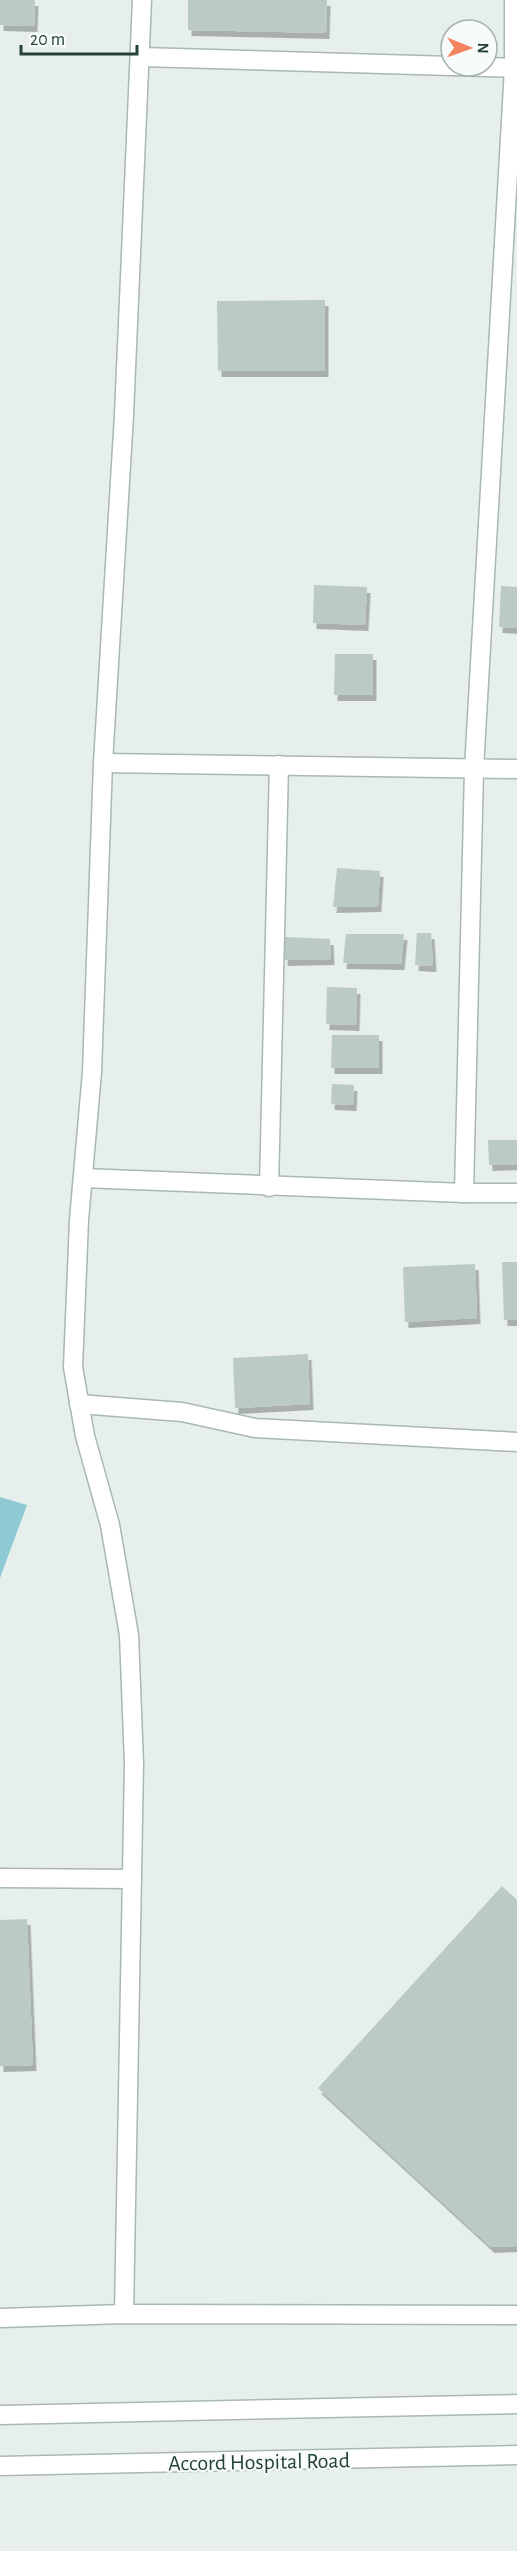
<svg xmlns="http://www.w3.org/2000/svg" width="517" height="2551" font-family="'Alegreya Sans',sans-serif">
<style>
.water{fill:#8ec9d4}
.building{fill:#bbcac4;filter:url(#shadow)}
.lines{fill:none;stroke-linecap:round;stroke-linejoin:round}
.minor-casing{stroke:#a8b8b2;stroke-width:21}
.minor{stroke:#fff;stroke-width:18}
.labels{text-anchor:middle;stroke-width:4.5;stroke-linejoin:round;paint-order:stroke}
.street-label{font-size:22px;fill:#24423a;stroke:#f7fbf9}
</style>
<defs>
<filter id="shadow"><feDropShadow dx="3.5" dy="6" stdDeviation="0" flood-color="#0004"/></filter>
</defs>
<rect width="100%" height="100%" fill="#e6efeb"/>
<polygon class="water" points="0,1497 27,1505 0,1578"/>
<g class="building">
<polygon points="0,0 35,0 34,26 0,25"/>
<polygon points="188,0 327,0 326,33 188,30"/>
<polygon points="325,300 325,371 218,371 217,301"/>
<polygon points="314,585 367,587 365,625 313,623"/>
<polygon points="501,586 517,587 517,628 499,627"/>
<polygon points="335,654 373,654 373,695 334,695"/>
<polygon points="337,868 380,871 378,906 333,907"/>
<polygon points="417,933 431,933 433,966 415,965"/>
<polygon points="346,934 404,934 401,964 343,963"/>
<polygon points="285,937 330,939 331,959 284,960"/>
<polygon points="327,987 357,988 356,1025 326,1024"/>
<polygon points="332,1035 379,1035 379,1068 331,1068"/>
<polygon points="332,1084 354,1085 353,1105 331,1104"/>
<polygon points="488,1140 517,1140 517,1164 489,1165"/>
<polygon points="502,1262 517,1262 517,1320 504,1320"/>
<polygon points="475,1264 477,1318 405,1322 403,1267"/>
<polygon points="308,1354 310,1404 235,1408 233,1358"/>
<polygon points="502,1886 517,1900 517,2246 491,2247 318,2088"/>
<polygon points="27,1919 33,2065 0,2066 0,1920"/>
</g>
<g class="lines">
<g class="minor-casing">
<g id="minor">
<polyline points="141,57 451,66"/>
<polyline points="454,66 517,68"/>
<polyline points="103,763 517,769"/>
<polyline points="83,1178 464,1193 517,1193"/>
<polyline points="269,1187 279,765"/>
<polyline points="464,1193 474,769 514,68 514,0"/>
<polyline points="79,1404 182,1412 255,1428 517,1442"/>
<polyline points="0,1878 132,1879"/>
<polyline points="124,2314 134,1764 129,1635 110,1525 85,1436 73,1367 79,1220 92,1072 103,763 124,415 142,0"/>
<polyline points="0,2318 124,2314 517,2315"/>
<polyline points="0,2415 517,2404"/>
<polyline points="0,2466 517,2455"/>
</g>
</g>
<use href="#minor" class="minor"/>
</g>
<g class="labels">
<g class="street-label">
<text transform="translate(259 2461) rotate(-1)" y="8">Accord Hospital Road</text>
</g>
</g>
<g transform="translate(469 48) rotate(91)"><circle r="28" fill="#f7fbf9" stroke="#a3b1ad" stroke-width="1.5"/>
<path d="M0-4.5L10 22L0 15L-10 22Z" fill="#f4845f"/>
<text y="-9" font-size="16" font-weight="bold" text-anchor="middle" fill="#24423a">N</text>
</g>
<path d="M21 45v9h116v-9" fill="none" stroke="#24423a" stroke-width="3"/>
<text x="30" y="45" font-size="18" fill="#24423a" stroke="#f7fbf9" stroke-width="4.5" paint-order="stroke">20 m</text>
</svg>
